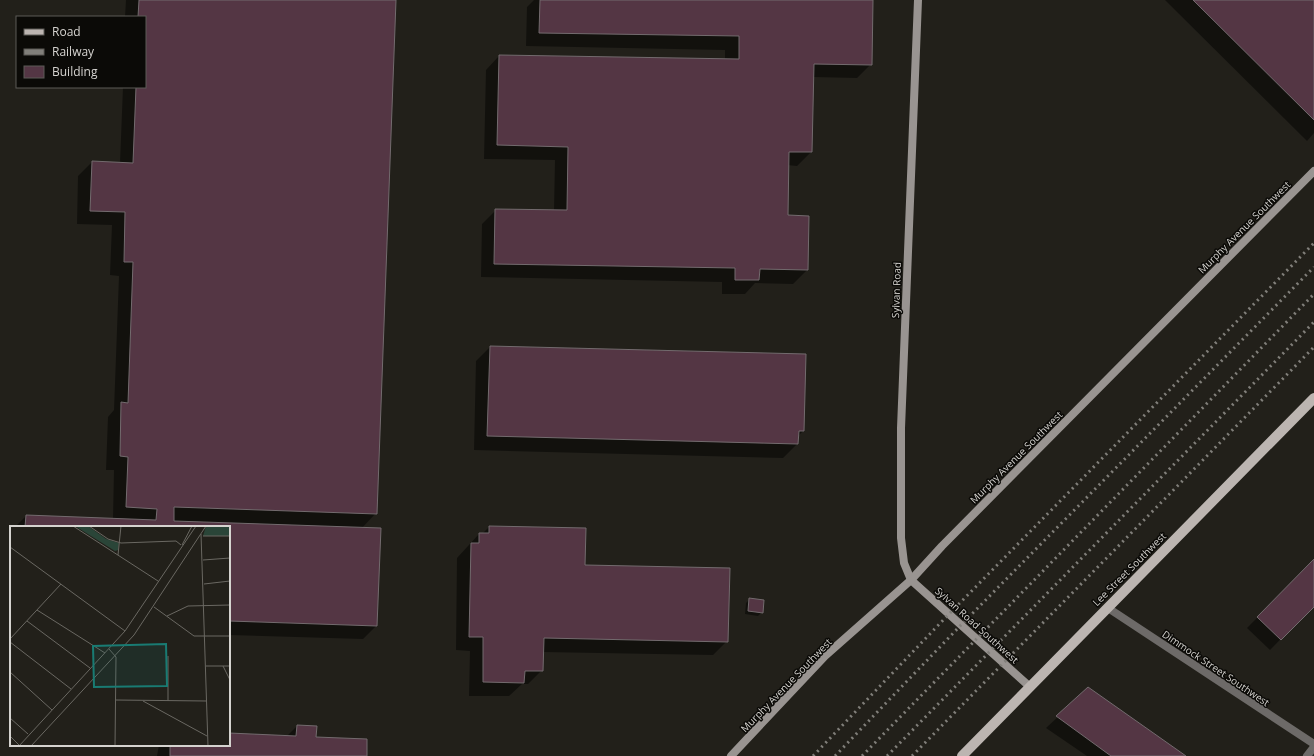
<svg xmlns="http://www.w3.org/2000/svg" width="1314" height="756" font-family="'Open Sans',sans-serif">
<style>
.shadow{fill:#0007}
.building{fill:#543644;stroke:#736b6e}
.lines{fill:none;stroke-linecap:round;stroke-linejoin:round}
.street{stroke:#6d6a68;stroke-width:8}
.secondary{stroke:#999491;stroke-width:8}
.primary{stroke:#bcb5b1;stroke-width:10}
.rail{stroke:#817f7a;stroke-width:3;stroke-dasharray:2 4;stroke-linecap:butt}
.labels{text-anchor:middle;stroke-width:3;stroke-linejoin:round;paint-order:stroke}
.street-label{font-size:10px;fill:#d5d3cf;stroke:#0b0a07}
.inset-road{fill:none;stroke:#6a6862;stroke-width:1}
.view{fill:#197b73;fill-opacity:0.15;stroke:#197b73;stroke-width:2}
.inset-edge{fill:none;stroke:#d5d3cf;stroke-width:2}
</style>
<rect width="100%" height="100%" fill="#22201a"/>
<g class="shadow">
<polygon points="126,0 395,0 376,513 361,529 376,626 363,639 229,635 229,527 15,527 26,516 113,519 114,470 106,470 108,417 114,410 119,276 110,275 112,225 77,224 78,176 92,162 120,163 123,87 145,87 145,17 125,17"/>
<polygon points="534,0 872,0 871,64 857,78 813,77 811,152 797,166 787,165 787,216 807,270 793,284 755,283 745,294 722,294 722,282 481,277 482,224 496,210 554,211 555,160 484,159 486,70 499,56 725,60 725,50 526,46 527,7"/>
<polygon points="1165,0 1314,0 1314,133 1307,141"/>
<polygon points="490,347 805,355 803,431 797,437 797,444 783,458 474,450 476,361"/>
<polygon points="489,527 584,566 727,641 713,655 542,652 542,670 528,684 522,684 509,696 469,696 470,651 456,650 457,558 479,534 482,534"/>
<polygon points="11,560 11,627 9,627"/>
<polygon points="1314,560 1314,605 1270,650 1247,628"/>
<polygon points="750,599 762,612 758,616 745,614 746,603"/>
<polygon points="1088,689 1184,756 1087,756 1046,728"/>
<polygon points="297,726 315,738 366,756 157,756 159,745 229,745 229,734 286,737"/>
</g>
<g class="building">
<polygon points="139,0 396,0 377,514 174,507 174,521 381,528 377,626 229,621 229,527 25,527 26,515 156,520 157,509 126,507 128,457 120,456 121,402 128,403 133,262 124,262 125,212 90,211 92,161 133,163 136,87 145,87 145,17 138,17"/>
<polygon points="540,0 873,0 872,65 814,64 812,152 789,152 788,215 809,216 808,270 760,269 759,280 735,280 735,268 494,264 495,209 567,210 568,147 497,145 499,55 739,59 739,36 539,33"/>
<polygon points="1193,0 1314,0 1314,120"/>
<polygon points="490,346 806,354 804,431 799,431 798,444 487,436"/>
<polygon points="489,526 586,528 585,565 730,568 728,642 544,638 543,671 525,671 524,683 483,682 483,637 469,637 471,543 479,543 479,533 489,533"/>
<polygon points="1314,559 1314,607 1281,640 1257,617"/>
<polygon points="749,598 764,600 763,613 748,611"/>
<polygon points="1088,687 1186,756 1111,756 1056,716"/>
<polygon points="297,725 317,726 316,737 367,739 367,756 170,756 170,745 229,745 229,733 296,736"/>
</g>
<g class="lines">
<g class="street">
<polyline points="1108,608 1314,744"/>
<polyline points="1307,756 1314,747"/>
</g>
<g class="secondary">
<polyline points="918,0 901,428 901,538 904,563 911,580 1029,686"/>
<polyline points="731,756 825,656 911,580 942,546 1314,171"/>
</g>
<polyline class="primary" points="962,756 1314,398"/>
<g class="rail">
<polyline points="813,756 949,614 1314,243"/>
<polyline points="835,756 961,625 1314,267"/>
<polyline points="862,756 1314,294"/>
<polyline points="887,756 1314,322"/>
<polyline points="912,756 1314,347"/>
</g>
</g>
<g class="labels">
<g class="street-label">
<text transform="translate(1244 227) rotate(-45)" y="4">Murphy Avenue Southwest</text>
<text transform="translate(896 290) rotate(-88)" y="4">Sylvan Road</text>
<text transform="translate(1016 457) rotate(-45)" y="4">Murphy Avenue Southwest</text>
<text transform="translate(1129 569) rotate(-45)" y="4">Lee Street Southwest</text>
<text transform="translate(977 625) rotate(42)" y="4">Sylvan Road Southwest</text>
<text transform="translate(1216 668) rotate(34)" y="4">Dimmock Street Southwest</text>
<text transform="translate(786 685) rotate(-46)" y="4">Murphy Avenue Southwest</text>
</g>
</g>
<g transform="translate(10 526)">
<rect width="220" height="220" fill="#22201a"/>
<path d="M65,0h13l18,13 13,4 -1,7 -3,1zM196,0h24v10h-27z" fill="#2a4538"/>
<path class="inset-road" d="M63,0l85,55M79,0l19,13 13,4 55,-2 5,4M191,8l7,212M193,10h27M172,19l10,-19M0,21l115,84M108,29l3,-29M193,34l27,-2M194,58l26,-3M144,81l40,29h36M27,84l68,43M157,90l21,-10 42,-1M17,95l63,47M0,113l51,-55M0,116l61,47M99,123l7,8 -1,89M196,140h24M213,140l7,14M0,146l42,38M106,174l91,1M133,175l64,35M158,175v-45M0,192l18,16M0,210l9,9M9,220l106,-115 71,-105M21,220l103,-111 72,-109"/>
<path class="view" d="M156,118l1,42 -73,1 -1,-41z"/>
<rect width="220" height="220" class="inset-edge"/>
</g>
<rect x="16" y="16" width="130" height="72" fill="#0b0a07" stroke="#5c5a57"/>
<rect x="24" y="29" width="20" height="6" fill="#bcb5b1" stroke="#5c5a57"/>
<text x="52" y="36" font-size="12" fill="#d5d3cf">Road</text>
<rect x="24" y="49" width="20" height="6" fill="#817f7a" stroke="#5c5a57"/>
<text x="52" y="56" font-size="12" fill="#d5d3cf">Railway</text>
<rect x="24" y="66" width="20" height="12" fill="#543644" stroke="#5c5a57"/>
<text x="52" y="76" font-size="12" fill="#d5d3cf">Building</text>
</svg>
